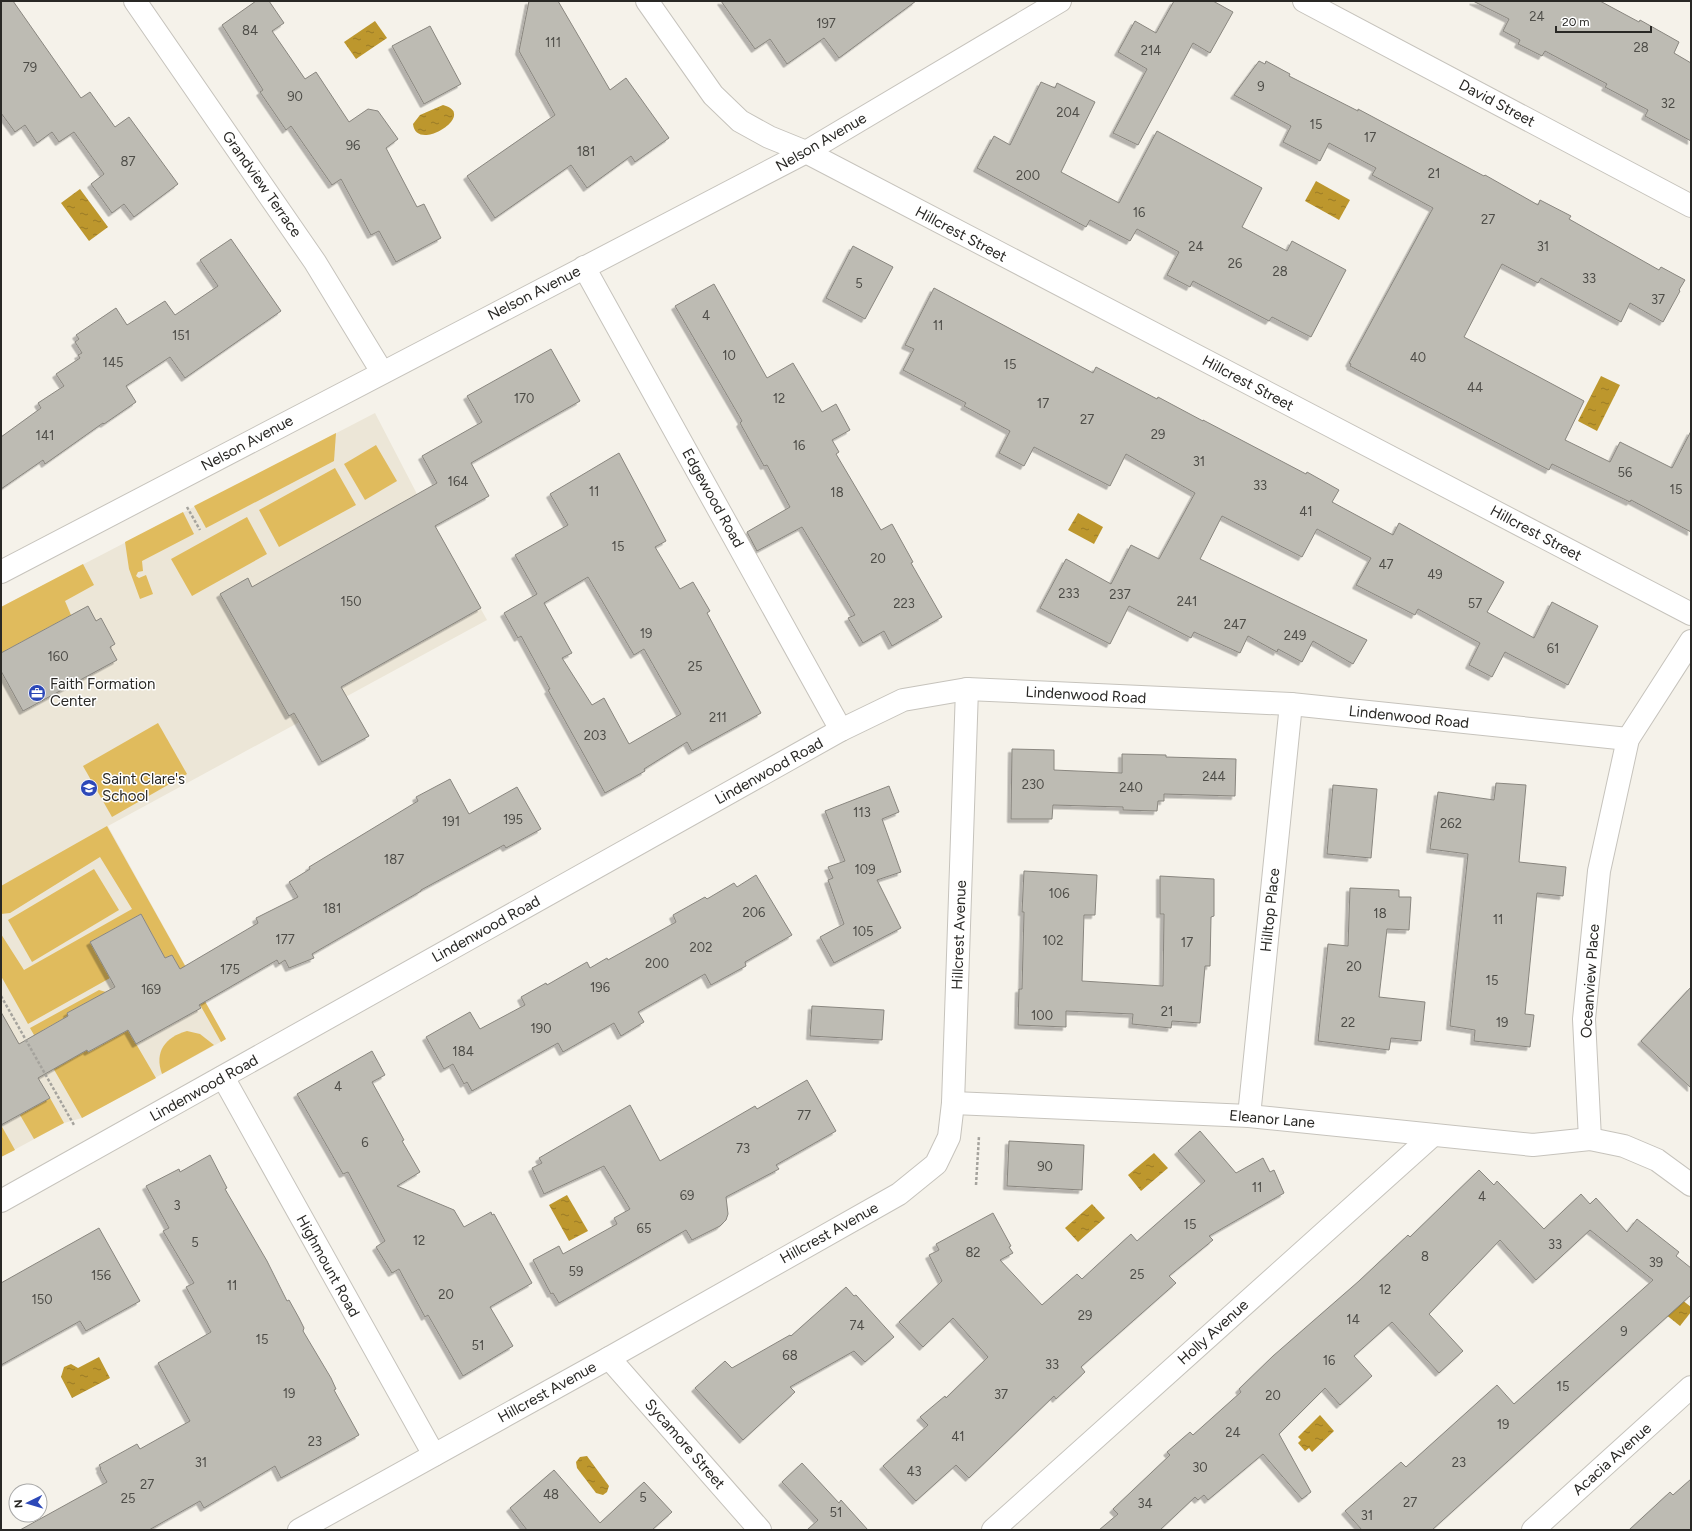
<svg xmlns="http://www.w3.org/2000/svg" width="1692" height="1531" font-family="Figtree,sans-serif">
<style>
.built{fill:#ece6d7}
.green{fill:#e0bb5d}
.water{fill:url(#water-ripples)}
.building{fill:#bdbbb3;stroke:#89867f;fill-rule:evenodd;filter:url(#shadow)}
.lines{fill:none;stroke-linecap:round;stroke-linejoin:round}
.minor-casing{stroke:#c6c3bc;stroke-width:24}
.path{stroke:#a5a39d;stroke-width:2.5;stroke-dasharray:3 2;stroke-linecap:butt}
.minor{stroke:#fff;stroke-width:22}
.labels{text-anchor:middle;stroke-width:3;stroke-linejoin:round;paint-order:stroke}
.number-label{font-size:13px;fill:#4e4d48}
.street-label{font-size:15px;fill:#292825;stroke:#fff}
.poi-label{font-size:15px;fill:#292825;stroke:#fff;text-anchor:start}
</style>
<defs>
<pattern id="water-ripples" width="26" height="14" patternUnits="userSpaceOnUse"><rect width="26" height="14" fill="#bd972d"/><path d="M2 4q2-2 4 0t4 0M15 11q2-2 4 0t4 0" fill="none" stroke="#9a7b26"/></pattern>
<filter id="shadow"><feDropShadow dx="-3.5" dy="3.5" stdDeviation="0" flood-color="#0004"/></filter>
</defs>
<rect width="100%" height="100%" fill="#f5f2ea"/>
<polygon class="built" points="375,413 417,494 487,620 108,826 226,1039 82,1118 64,1123 1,1157 1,607"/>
<g class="green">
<polygon points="336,433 334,461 206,528 194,506"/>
<polygon points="376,445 397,481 365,500 344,464"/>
<polygon points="335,468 356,505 279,547 259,510"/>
<polygon points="183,512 194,534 142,561 143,571 138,572 136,576 139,578 146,575 153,594 140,599 129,569 125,542"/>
<polygon points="247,517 267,554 192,596 171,559"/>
<polygon points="83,564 94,585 65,601 71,615 1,653 1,607"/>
<polygon points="158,723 187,774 112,817 83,766"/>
<polygon points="107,826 226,1039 221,1042 172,955 165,958 141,914 90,942 110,978 28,1024 1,976 1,934 24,970 132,909 100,857 10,913 1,914 1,886"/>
<polygon points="94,869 119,910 32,962 8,920"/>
<polygon points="99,990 106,992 67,1013 68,1016 43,1030 62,1064 87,1050 89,1052 128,1030 156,1078 82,1118 30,1028"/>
<path d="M187,1031l13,3 14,11 -52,29c-8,-22 3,-37 25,-43z"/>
<polygon points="50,1098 64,1123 34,1139 20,1115"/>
<polygon points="1,1125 15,1150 1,1157"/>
</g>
<g class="water">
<polygon points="375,21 387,38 356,59 344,42"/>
<path d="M443,105c36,9 -27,49 -30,19l7,-9z"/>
<polygon points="1316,181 1350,200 1339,220 1305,201"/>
<polygon points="80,189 108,227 89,241 61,203"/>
<polygon points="1601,376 1620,385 1597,431 1578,421"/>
<polygon points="1078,513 1103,527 1094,544 1068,530"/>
<polygon points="1154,1153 1168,1168 1141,1191 1128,1175"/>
<polygon points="567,1195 588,1231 569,1241 549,1205"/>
<polygon points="1092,1204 1105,1218 1078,1242 1065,1228"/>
<polygon points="1662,1284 1691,1307 1691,1312 1680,1326 1649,1301"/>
<polygon points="99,1357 110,1378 72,1398 61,1377 64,1367 71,1364 78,1368"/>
<polygon points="1320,1415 1334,1431 1312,1452 1309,1448 1305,1451 1298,1443 1301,1440 1298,1437"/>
<polygon points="587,1456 609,1486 607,1492 603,1495 596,1493 577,1468 576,1462 580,1457"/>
</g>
<g class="building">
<polygon points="1,1 13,1 81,98 90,92 115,127 129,117 178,184 134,217 124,204 112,213 91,184 104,174 74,132 59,142 52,132 37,143 25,125 15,132 1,113"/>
<polygon points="256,1 269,1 284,23 272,31 305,79 316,72 349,122 368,109 378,111 398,139 386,148 417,207 424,204 441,238 396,262 379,231 371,235 341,179 332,185 291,126 286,130 260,92 263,90 222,25"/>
<polygon points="529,1 558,1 610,90 626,78 669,138 635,162 631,156 587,188 571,165 495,218 467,176 555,115 519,51"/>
<polygon points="721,1 916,1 839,58 824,38 787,64 770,39 755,49"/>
<polygon points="1174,1 1213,1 1233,12 1210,53 1193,43 1138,145 1113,133 1147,69 1118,52 1135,21 1156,33"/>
<polygon points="1473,1 1600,1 1639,22 1640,20 1679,42 1674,53 1691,63 1691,141 1645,116 1648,110 1605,87 1607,84 1545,51 1542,56 1518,44 1520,40 1503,31 1509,19"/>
<polygon points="430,26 461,84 424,104 392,46"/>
<polygon points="1259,61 1265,64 1266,61 1290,74 1289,76 1358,111 1358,109 1484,176 1485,175 1538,205 1540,200 1571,216 1569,219 1659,270 1661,267 1685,280 1679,290 1680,291 1663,322 1630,303 1621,322 1541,278 1538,283 1502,264 1464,337 1584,401 1565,440 1610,462 1620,442 1672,468 1691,431 1691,532 1631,500 1630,502 1552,464 1549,470 1350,366 1351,364 1349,363 1433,208 1372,175 1376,168 1329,143 1320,161 1283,142 1291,126 1234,95"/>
<polygon points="1041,82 1055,88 1057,83 1095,102 1061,172 1119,203 1157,131 1262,188 1242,227 1287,251 1292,241 1346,270 1311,337 1272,317 1269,321 1193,281 1190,287 1167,275 1179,252 1137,229 1130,241 1090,220 1086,227 977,168 994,136 1010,145"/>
<polygon points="231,239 281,311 185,378 170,357 126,386 136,402 104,424 103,423 45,464 43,460 1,489 1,437 41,408 38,403 64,386 56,374 80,358 78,355 82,353 75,342 79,339 76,335 116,308 127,325 165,301 175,315 218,286 200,260"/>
<polygon points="853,246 893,267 865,319 826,298"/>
<polygon points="714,284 767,378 793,363 822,412 836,404 850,430 832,440 839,452 836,454 881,530 892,524 913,562 911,563 942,617 892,646 884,631 863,643 848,618 855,615 802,527 757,551 747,532 790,507 767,465 764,466 740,423 742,421 675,306"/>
<polygon points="934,288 1093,373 1096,367 1157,399 1158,397 1203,421 1203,420 1306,474 1307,472 1339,490 1332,502 1393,535 1399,523 1504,582 1487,612 1534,638 1552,602 1598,626 1568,685 1505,652 1492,677 1469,665 1480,643 1418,609 1415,615 1356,585 1371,558 1317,529 1302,557 1222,516 1200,559 1367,640 1353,664 1313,641 1302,662 1278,649 1277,652 1248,636 1240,653 1194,632 1191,638 1129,606 1110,644 1040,608 1066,559 1111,584 1131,545 1159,559 1195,493 1126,454 1110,486 1034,447 1024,466 999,453 1010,431 964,406 966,403 903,370 914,349 905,345"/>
<polygon points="551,349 580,401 471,463 489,496 435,526 481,608 341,687 369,736 322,762 294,713 289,716 220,594 248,578 252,587 437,483 422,456 482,422 467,396"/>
<path d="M619,453l47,88 -11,6 25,42 13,-7 17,29 -3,2 54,100 -69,38 -5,-9 -43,27 1,2 -40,22 -57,-103 2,-1 -29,-53 -3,2 -14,-25 33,-19 -22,-39 53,-30 -18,-31zM588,577l46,78 10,-6 37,65 -52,30 -25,-46 -12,7 -30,-47 10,-5 -28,-50z"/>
<polygon points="88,606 96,621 101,618 115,644 110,647 117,660 23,711 1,671 1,653"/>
<polygon points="1012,749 1054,750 1054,770 1122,773 1122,754 1166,755 1166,757 1236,759 1235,796 1164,794 1164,801 1158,801 1157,811 1123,810 1123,807 1053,805 1052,819 1011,819"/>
<polygon points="450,779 469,814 517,787 541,829 506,848 504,845 421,890 421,891 312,954 314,958 289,968 285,960 279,964 277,960 199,1005 201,1008 136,1044 128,1030 88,1052 87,1050 38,1078 50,1098 1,1125 1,1012 19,1044 68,1016 67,1013 115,987 90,942 141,914 165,958 172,955 180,969 258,923 256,918 298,897 289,882 310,869 309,867 418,801 416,797"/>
<polygon points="1496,783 1526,785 1519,862 1566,867 1563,896 1537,893 1525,1014 1534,1015 1530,1047 1474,1041 1475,1030 1450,1026 1468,854 1430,849 1438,792 1494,800"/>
<polygon points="1333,785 1377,789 1371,858 1327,854"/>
<polygon points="889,786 899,812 882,819 901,872 877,880 901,928 834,963 820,937 844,924 828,880 833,878 828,867 845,861 825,811"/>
<polygon points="1024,871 1097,875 1095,915 1084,915 1082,981 1163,986 1164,914 1160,914 1160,876 1214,879 1214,916 1211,917 1210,966 1205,966 1200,1023 1172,1021 1171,1028 1132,1024 1133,1014 1066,1011 1066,1027 1018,1025 1019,989 1022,989 1024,912 1022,912"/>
<polygon points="756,875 792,935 745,962 746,966 711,985 705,974 638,1012 644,1022 621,1036 614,1023 563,1052 558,1043 472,1091 467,1082 464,1084 453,1064 444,1069 426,1037 470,1012 480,1029 525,1005 521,997 546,983 547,985 587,962 590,968 607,958 608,960 676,922 673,915 705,897 707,899 734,883 737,887"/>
<polygon points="1350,888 1399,890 1399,897 1411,897 1409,930 1387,929 1379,997 1425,1002 1421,1041 1391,1038 1389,1050 1318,1041 1328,944 1348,946"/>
<polygon points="1691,987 1691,1088 1641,1041"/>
<polygon points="812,1006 884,1010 882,1040 810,1036"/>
<polygon points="372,1051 385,1075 372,1082 404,1140 402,1141 420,1172 397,1186 454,1210 464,1227 491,1212 492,1215 494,1214 532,1283 490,1307 513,1346 463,1376 428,1315 425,1317 399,1269 392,1273 376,1247 385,1241 348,1172 343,1174 297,1094"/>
<polygon points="807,1080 836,1131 776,1165 779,1169 726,1197 728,1214 726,1220 720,1226 692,1240 686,1230 559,1303 553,1293 551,1294 533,1260 559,1246 563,1254 617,1224 614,1218 630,1209 604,1166 544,1194 532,1168 542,1163 539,1158 630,1105 660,1161 755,1106 757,1109"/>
<polygon points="1200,1131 1236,1173 1263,1158 1270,1172 1274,1170 1284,1193 1209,1236 1213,1240 1169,1276 1176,1283 1082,1366 1081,1367 1085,1372 1056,1399 1054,1396 969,1478 956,1465 916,1501 883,1466 928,1425 920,1417 945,1396 946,1398 988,1357 953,1318 923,1347 899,1322 942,1281 929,1255 939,1250 936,1244 993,1213 1011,1246 1009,1247 1013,1253 1000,1260 1042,1305 1077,1274 1082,1279 1131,1234 1137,1241 1205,1181 1178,1151"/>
<polygon points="1009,1141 1084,1145 1082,1190 1007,1186"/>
<polygon points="210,1155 227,1188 225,1189 267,1261 287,1301 289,1300 299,1318 304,1328 303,1331 331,1378 336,1389 334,1390 359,1435 281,1478 275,1466 204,1508 200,1501 149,1530 20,1530 107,1482 100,1469 101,1468 99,1465 137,1444 140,1449 190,1421 158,1363 211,1332 186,1287 194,1283 163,1231 169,1228 146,1186 179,1169 180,1172"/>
<polygon points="1479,1170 1494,1185 1497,1181 1544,1229 1581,1194 1590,1204 1596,1198 1627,1232 1637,1219 1679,1252 1676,1256 1691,1268 1691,1295 1432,1530 1362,1530 1345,1511 1401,1462 1406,1467 1497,1385 1514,1404 1653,1280 1590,1230 1536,1280 1500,1240 1429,1314 1463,1351 1439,1373 1392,1322 1354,1356 1372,1376 1340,1405 1325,1388 1279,1434 1311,1492 1302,1499 1263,1454 1208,1500 1204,1495 1198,1500 1195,1497 1160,1530 1099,1530 1118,1514 1113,1509 1170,1455 1167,1452 1190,1432 1193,1435 1241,1392 1239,1389 1273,1356 1359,1281 1408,1235 1410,1237"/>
<polygon points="99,1228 140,1301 86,1331 80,1321 1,1365 1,1283"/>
<polygon points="846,1287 854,1296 856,1295 894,1337 865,1362 854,1351 790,1387 795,1392 743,1440 695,1388 725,1361 732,1368 790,1335 791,1336"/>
<polygon points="802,1463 839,1503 841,1500 868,1530 807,1530 818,1520 782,1482"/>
<polygon points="554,1470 600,1523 644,1482 672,1512 652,1530 527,1530 510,1508"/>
<polygon points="1691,1479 1691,1530 1629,1530 1670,1492 1673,1495"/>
</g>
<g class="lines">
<g class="minor-casing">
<g id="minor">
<polyline points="135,1 315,262 382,372"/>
<polyline points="647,1 713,95 740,121 769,137 806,152 1691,614"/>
<polyline points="1304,1 1691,206"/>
<polyline points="584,267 841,730"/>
<polyline points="1,572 806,152 1060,1"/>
<polyline points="1691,641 1628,739 1599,871 1584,1019 1590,1139 1624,1146 1657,1160 1691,1185"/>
<polyline points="223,1077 434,1455"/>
<polyline points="953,1103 1249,1116 1533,1145 1590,1139"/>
<polyline points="1249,1116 1291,704"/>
<polyline points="1,1201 841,730 903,700 967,689 1291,704 1628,739"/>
<polyline points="609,1358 760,1530"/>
<polyline points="299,1530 609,1358 899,1194 936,1164 949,1137 953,1103 967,689"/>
<polyline points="993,1530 1433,1135"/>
<polyline points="1533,1530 1691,1387"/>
</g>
</g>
<g class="path">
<polyline points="187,507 200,530"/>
<polyline points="1,996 74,1125"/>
<polyline points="976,1185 979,1136"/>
</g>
<use href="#minor" class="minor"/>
</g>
<defs>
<g id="office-disc" transform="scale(0.9)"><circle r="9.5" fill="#2c48b8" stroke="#fff"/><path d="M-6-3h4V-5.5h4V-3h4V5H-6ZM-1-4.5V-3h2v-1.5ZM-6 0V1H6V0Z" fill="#fff"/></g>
<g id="school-disc" transform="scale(0.9)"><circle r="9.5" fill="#2c48b8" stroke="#fff"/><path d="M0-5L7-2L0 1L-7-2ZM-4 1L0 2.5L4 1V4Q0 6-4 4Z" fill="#fff"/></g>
</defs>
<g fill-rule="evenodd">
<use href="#office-disc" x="37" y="693"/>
<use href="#school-disc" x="89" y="788"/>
</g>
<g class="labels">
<g class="number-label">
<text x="1537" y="21">24</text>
<text x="826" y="28">197</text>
<text x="250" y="35">84</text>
<text x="553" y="47">111</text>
<text x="1641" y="52">28</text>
<text x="1151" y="55">214</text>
<text x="30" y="72">79</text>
<text x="1261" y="91">9</text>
<text x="295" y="101">90</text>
<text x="1668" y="108">32</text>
<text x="1068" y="117">204</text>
<text x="1316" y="129">15</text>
<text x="1370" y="142">17</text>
<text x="353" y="150">96</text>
<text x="586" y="156">181</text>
<text x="128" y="166">87</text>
<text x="1434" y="178">21</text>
<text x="1028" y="180">200</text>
<text x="1139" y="217">16</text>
<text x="1488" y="224">27</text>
<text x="1196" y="251">24</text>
<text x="1543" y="251">31</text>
<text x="1235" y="268">26</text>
<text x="1280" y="276">28</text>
<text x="1589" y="283">33</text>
<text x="859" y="288">5</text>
<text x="1658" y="304">37</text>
<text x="706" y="320">4</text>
<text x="938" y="330">11</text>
<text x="181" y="340">151</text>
<text x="729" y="360">10</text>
<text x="1418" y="362">40</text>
<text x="113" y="367">145</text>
<text x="1010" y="369">15</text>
<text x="1475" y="392">44</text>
<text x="524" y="403">170</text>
<text x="779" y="403">12</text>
<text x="1043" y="408">17</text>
<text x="1087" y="424">27</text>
<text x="1158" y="439">29</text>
<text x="45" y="440">141</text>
<text x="799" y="450">16</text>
<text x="1199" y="466">31</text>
<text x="1625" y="477">56</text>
<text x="458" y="486">164</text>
<text x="1260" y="490">33</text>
<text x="1676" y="494">15</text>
<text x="594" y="496">11</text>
<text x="837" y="497">18</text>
<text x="1306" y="516">41</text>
<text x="618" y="551">15</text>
<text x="878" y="563">20</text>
<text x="1386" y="569">47</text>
<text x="1435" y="579">49</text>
<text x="1069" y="598">233</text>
<text x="1120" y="599">237</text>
<text x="351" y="606">150</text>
<text x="1187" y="606">241</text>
<text x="904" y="608">223</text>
<text x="1475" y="608">57</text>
<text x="1235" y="629">247</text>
<text x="646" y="638">19</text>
<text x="1295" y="640">249</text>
<text x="1553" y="653">61</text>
<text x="58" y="661">160</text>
<text x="695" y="671">25</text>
<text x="718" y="722">211</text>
<text x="595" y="740">203</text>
<text x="1214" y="781">244</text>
<text x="1033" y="789">230</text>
<text x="1131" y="792">240</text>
<text x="862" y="817">113</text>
<text x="513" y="824">195</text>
<text x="451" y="826">191</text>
<text x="1451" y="828">262</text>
<text x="394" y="864">187</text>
<text x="865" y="874">109</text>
<text x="1059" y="898">106</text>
<text x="332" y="913">181</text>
<text x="754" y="917">206</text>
<text x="1380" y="918">18</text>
<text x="1498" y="924">11</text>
<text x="863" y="936">105</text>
<text x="285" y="944">177</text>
<text x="1053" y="945">102</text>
<text x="1187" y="947">17</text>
<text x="701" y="952">202</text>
<text x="657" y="968">200</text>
<text x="1354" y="971">20</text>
<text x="230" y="974">175</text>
<text x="1492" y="985">15</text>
<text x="600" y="992">196</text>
<text x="151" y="994">169</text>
<text x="1167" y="1016">21</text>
<text x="1042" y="1020">100</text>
<text x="1348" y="1027">22</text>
<text x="1502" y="1027">19</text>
<text x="541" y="1033">190</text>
<text x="463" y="1056">184</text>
<text x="338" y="1091">4</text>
<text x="804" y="1120">77</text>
<text x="365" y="1147">6</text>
<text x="743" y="1153">73</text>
<text x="1045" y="1171">90</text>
<text x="1257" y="1192">11</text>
<text x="687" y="1200">69</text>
<text x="1482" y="1201">4</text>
<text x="177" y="1210">3</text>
<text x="1190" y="1229">15</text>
<text x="644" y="1233">65</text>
<text x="419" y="1245">12</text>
<text x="195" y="1247">5</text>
<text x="1555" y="1249">33</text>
<text x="973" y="1257">82</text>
<text x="1425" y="1261">8</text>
<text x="1656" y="1267">39</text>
<text x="576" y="1276">59</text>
<text x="1137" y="1279">25</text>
<text x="101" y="1280">156</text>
<text x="232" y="1290">11</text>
<text x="1385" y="1294">12</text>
<text x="446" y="1299">20</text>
<text x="42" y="1304">150</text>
<text x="1085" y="1320">29</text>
<text x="1353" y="1324">14</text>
<text x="857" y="1330">74</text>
<text x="1624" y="1336">9</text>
<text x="262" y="1344">15</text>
<text x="478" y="1350">51</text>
<text x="790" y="1360">68</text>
<text x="1329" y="1365">16</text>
<text x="1052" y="1369">33</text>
<text x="1563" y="1391">15</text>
<text x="289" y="1398">19</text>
<text x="1001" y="1399">37</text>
<text x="1273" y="1400">20</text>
<text x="1503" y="1429">19</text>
<text x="1233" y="1437">24</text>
<text x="958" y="1441">41</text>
<text x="315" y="1446">23</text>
<text x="201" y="1467">31</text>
<text x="1459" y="1467">23</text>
<text x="1200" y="1472">30</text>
<text x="914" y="1476">43</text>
<text x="147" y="1489">27</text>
<text x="551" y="1499">48</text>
<text x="643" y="1502">5</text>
<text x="128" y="1503">25</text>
<text x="1410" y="1507">27</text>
<text x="1145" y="1508">34</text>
<text x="836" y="1517">51</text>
<text x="1367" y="1520">31</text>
</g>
<g class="street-label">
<text transform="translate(1497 103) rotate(28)" y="5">David Street</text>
<text transform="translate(821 142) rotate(-30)" y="5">Nelson Avenue</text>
<text transform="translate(262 184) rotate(55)" y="5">Grandview Terrace</text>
<text transform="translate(961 234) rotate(28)" y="5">Hillcrest Street</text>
<text transform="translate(534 293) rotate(-27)" y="5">Nelson Avenue</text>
<text transform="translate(1248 383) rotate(28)" y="5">Hillcrest Street</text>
<text transform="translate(247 443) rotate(-28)" y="5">Nelson Avenue</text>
<text transform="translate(713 498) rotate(61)" y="5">Edgewood Road</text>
<text transform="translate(1536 533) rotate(28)" y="5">Hillcrest Street</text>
<text transform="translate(1086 695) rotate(3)" y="5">Lindenwood Road</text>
<text transform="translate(1409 717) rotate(6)" y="5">Lindenwood Road</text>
<text transform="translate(769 771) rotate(-29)" y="5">Lindenwood Road</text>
<text transform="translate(1270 910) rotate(-84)" y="5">Hilltop Place</text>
<text transform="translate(486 929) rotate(-29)" y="5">Lindenwood Road</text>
<text transform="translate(959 935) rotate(-88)" y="5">Hillcrest Avenue</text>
<text transform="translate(1590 981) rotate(-86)" y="5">Oceanview Place</text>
<text transform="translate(204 1088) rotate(-29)" y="5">Lindenwood Road</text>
<text transform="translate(1272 1119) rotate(5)" y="5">Eleanor Lane</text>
<text transform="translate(829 1233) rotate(-29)" y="5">Hillcrest Avenue</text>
<text transform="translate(328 1266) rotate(61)" y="5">Highmount Road</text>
<text transform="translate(1213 1332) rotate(-42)" y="5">Holly Avenue</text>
<text transform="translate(547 1392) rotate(-29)" y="5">Hillcrest Avenue</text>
<text transform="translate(685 1444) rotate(49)" y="5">Sycamore Street</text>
<text transform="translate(1612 1459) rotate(-42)" y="5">Acacia Avenue</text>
</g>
<g class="poi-label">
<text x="50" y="689">Faith Formation<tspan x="50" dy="17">Center</tspan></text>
<text x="102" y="784">Saint Clare's<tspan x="102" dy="17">School</tspan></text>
</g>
</g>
<rect width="1692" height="1531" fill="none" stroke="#292825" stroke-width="4"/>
<g transform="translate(28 1503) rotate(265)"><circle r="19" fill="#ffffff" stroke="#a9a9a8"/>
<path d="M0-3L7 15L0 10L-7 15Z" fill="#2c48b8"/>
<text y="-6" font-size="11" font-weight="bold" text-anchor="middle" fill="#292825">N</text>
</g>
<path d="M1556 26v6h95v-6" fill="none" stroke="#292825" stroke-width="2"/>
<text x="1562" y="26" font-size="12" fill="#292825" stroke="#ffffff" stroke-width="3" paint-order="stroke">20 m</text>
</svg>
